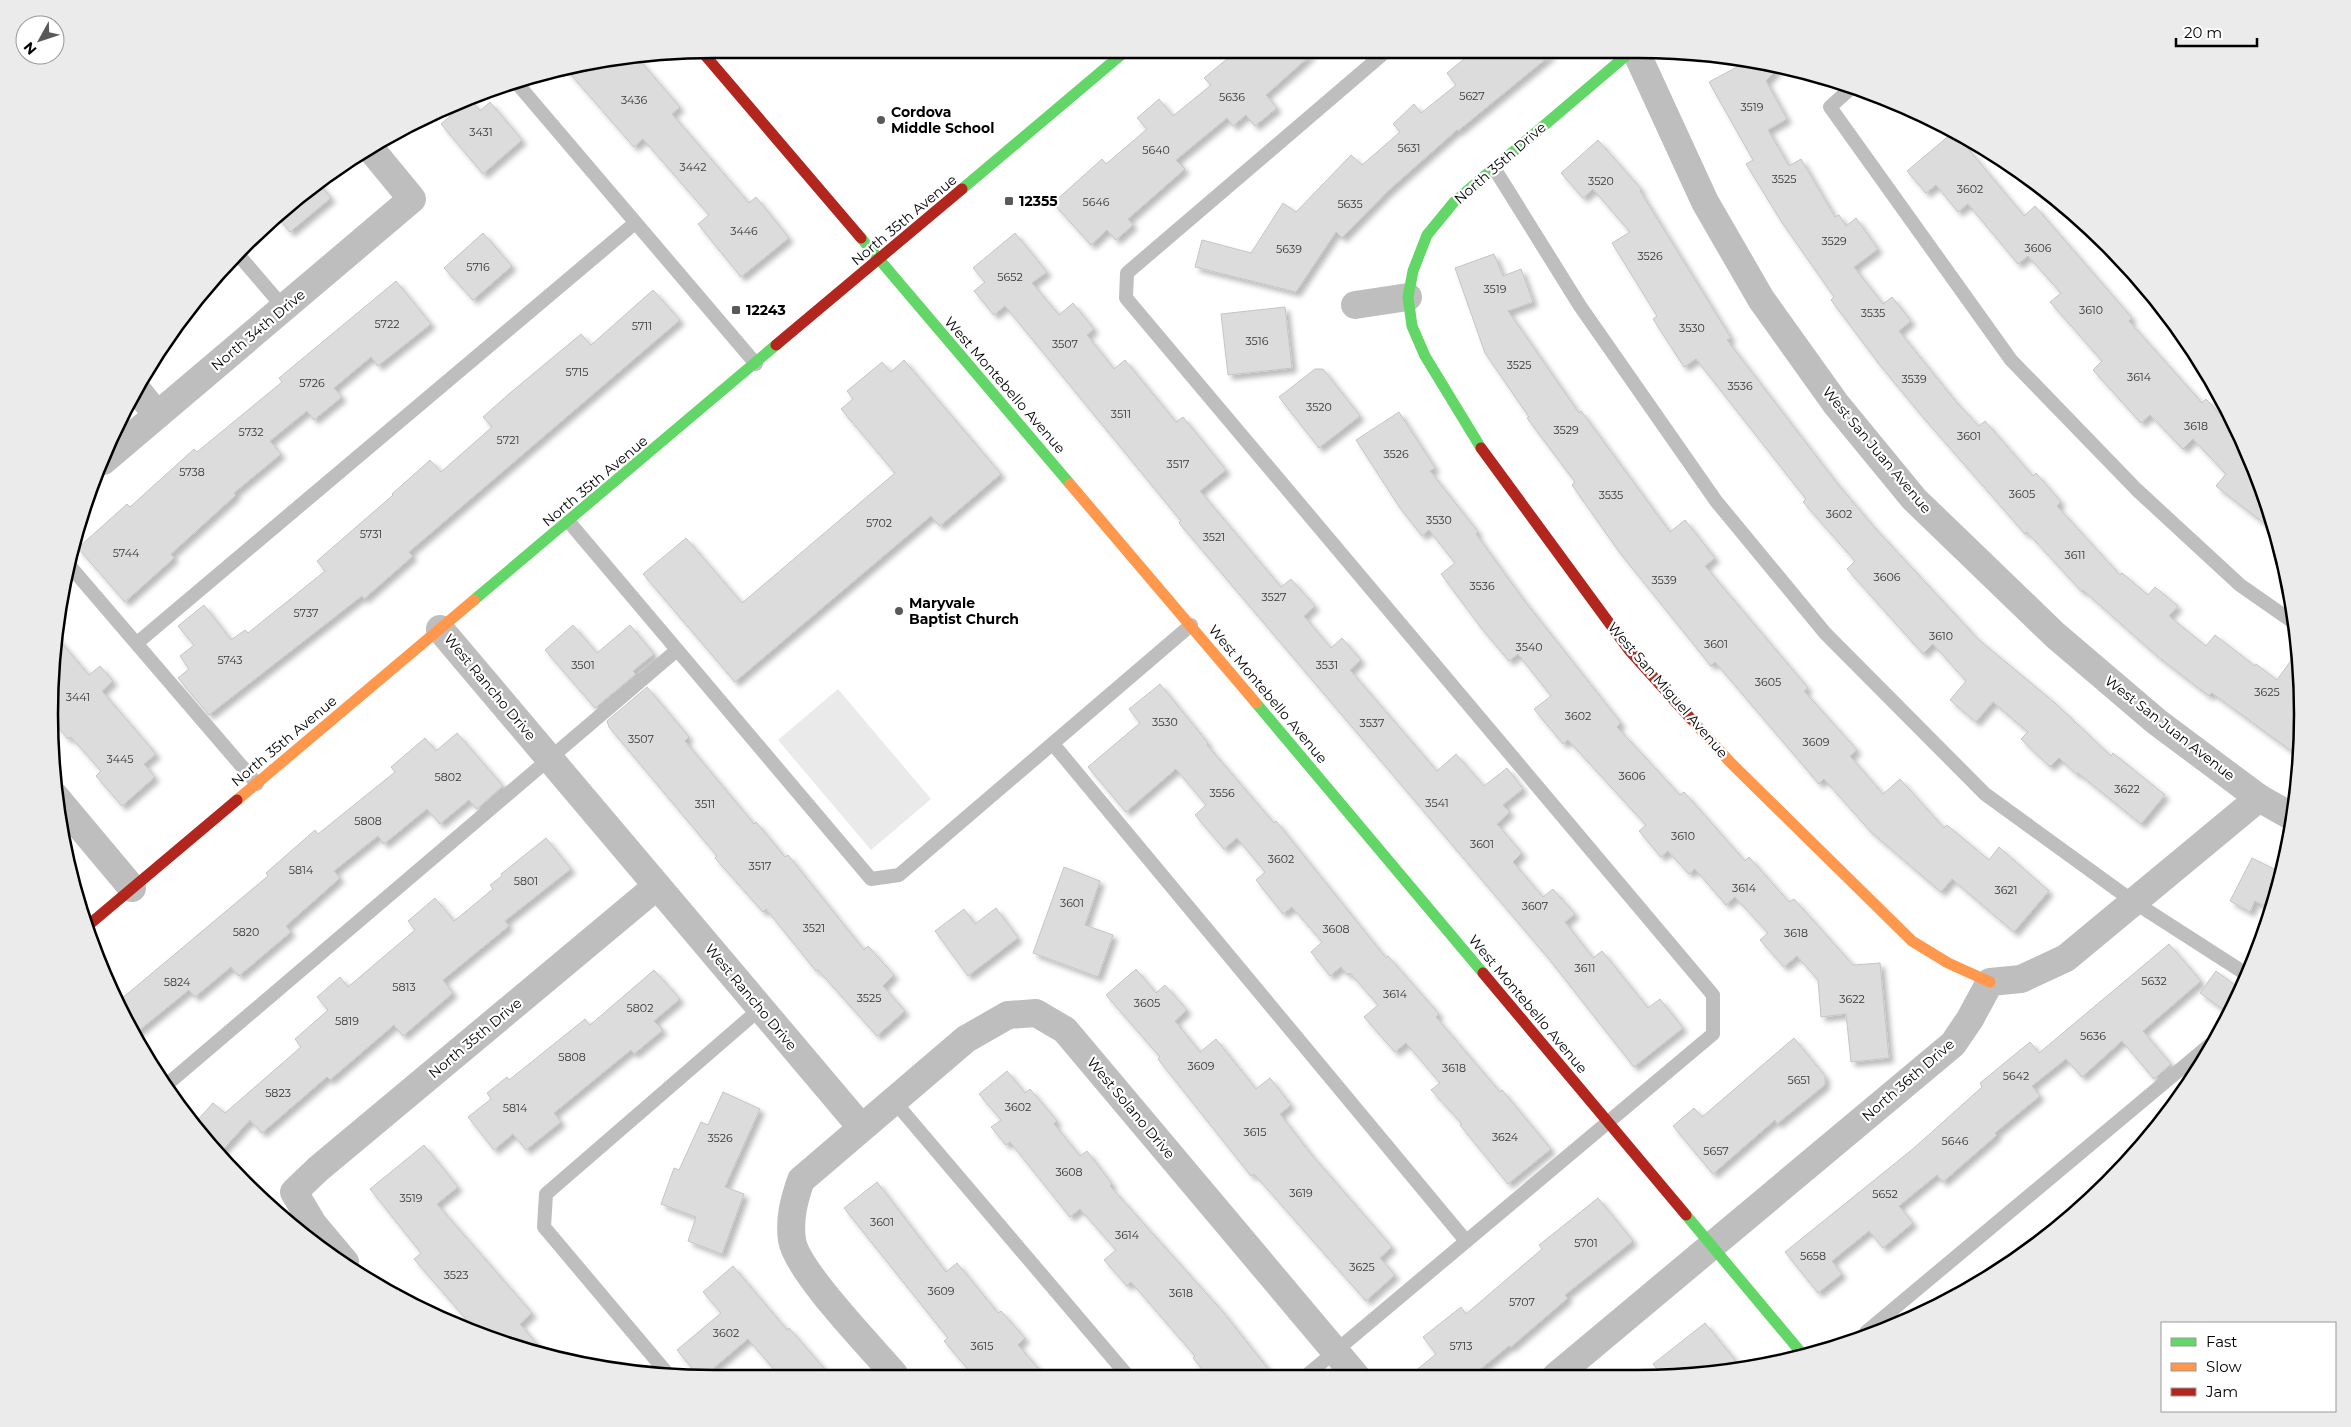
<svg xmlns="http://www.w3.org/2000/svg" width="2351" height="1427" font-family="Montserrat,sans-serif">
<style>
.green{fill:#eaeaea}
.building{fill:#dcdcdc;stroke:#c5c5c5;filter:url(#shadow)}
.lines{fill:none;stroke-linecap:round;stroke-linejoin:round}
.lane{stroke:#bebebe;stroke-width:14}
.street{stroke:#bebebe;stroke-width:28}
.fast{stroke:#63d668;stroke-width:11}
.slow{stroke:#ff974d;stroke-width:11}
.jam{stroke:#b3261e;stroke-width:11}
.poi-dot{fill:#595959;stroke:#fff;stroke-width:2}
.labels{text-anchor:middle;stroke-width:4.5;stroke-linejoin:round;paint-order:stroke}
.number-label{font-size:11px;fill:#373737}
.poi-label{font-size:14px;font-weight:bold;fill:#000;stroke:#fff;text-anchor:start}
.street-label{font-size:14px;fill:#000;stroke:#fff}
.rim{fill:none;stroke:#000;stroke-width:2.5}
</style>
<defs>
<filter id="shadow"><feDropShadow dx="4.5" dy="4.5" stdDeviation="2.5" flood-color="#0004"/></filter>
</defs>
<rect width="100%" height="100%" fill="#fff"/>
<polygon class="green" points="838,689 931,799 871,850 778,740"/>
<g class="building">
<polygon points="626,54 634,54 680,107 672,114 749,203 756,197 789,238 741,277 698,224 709,215 643,139 634,147 566,69"/>
<polygon points="1233,54 1312,54 1266,95 1277,108 1255,126 1246,115 1233,126 1227,118 1176,160 1185,169 1128,219 1133,225 1116,240 1107,230 1091,245 1053,203 1102,159 1106,164 1147,129 1137,118 1159,99 1173,116 1211,85 1204,78"/>
<polygon points="1470,54 1552,54 1458,131 1457,130 1388,191 1342,238 1336,232 1296,292 1195,267 1202,240 1251,253 1283,203 1296,212 1351,155 1362,165 1400,132 1393,124 1414,104 1421,113 1456,85 1447,73"/>
<polygon points="1748,61 1778,69 1766,81 1787,119 1768,130 1789,166 1801,159 1835,217 1839,215 1846,226 1856,218 1878,249 1854,267 1883,304 1892,297 1911,321 1899,331 1957,403 1979,426 1985,421 2033,476 2036,473 2061,502 2057,506 2120,575 2122,573 2148,595 2155,587 2178,606 2169,616 2206,646 2215,635 2255,666 2256,664 2277,680 2297,652 2301,758 2212,693 2209,696 2157,656 2083,590 2082,592 2027,532 2025,534 1921,415 1879,364 1831,300 1834,297 1781,221 1746,164 1753,160 1709,82"/>
<polygon points="469,99 480,111 490,102 522,140 483,174 441,124"/>
<polygon points="1951,134 1959,138 2024,216 2035,206 2132,318 2129,321 2202,403 2206,399 2236,431 2267,500 2274,531 2216,486 2226,474 2193,439 2183,449 2150,415 2141,423 2093,370 2102,361 2050,302 2061,293 2028,256 2018,264 1968,204 1958,212 1936,185 1926,193 1907,171"/>
<polygon points="1598,140 1641,189 1640,191 1731,338 1727,340 1836,482 1874,527 1978,639 2055,703 2111,756 2113,753 2165,795 2141,824 2078,773 2076,774 2059,758 2050,767 2021,739 2028,732 1993,702 1976,722 1950,700 1966,681 1933,644 1923,654 1847,569 1855,561 1803,502 1806,499 1696,359 1684,367 1653,319 1657,316 1612,243 1630,232 1593,189 1583,198 1561,173"/>
<polygon points="317,181 331,198 290,232 276,215"/>
<polygon points="483,233 512,266 473,300 444,268"/>
<polygon points="1015,233 1047,272 1032,283 1059,315 1073,303 1094,329 1087,335 1114,369 1125,360 1176,422 1183,417 1226,470 1200,491 1281,587 1291,579 1315,606 1304,616 1331,648 1342,638 1361,660 1350,670 1437,771 1456,754 1484,786 1507,768 1523,789 1503,805 1510,812 1497,824 1522,853 1513,862 1543,897 1553,889 1575,914 1565,922 1593,958 1602,951 1648,1008 1660,999 1683,1028 1634,1067 1549,959 1179,523 1181,521 1005,306 994,315 974,291 985,282 973,268"/>
<polygon points="1494,254 1503,276 1521,269 1533,302 1508,311 1579,413 1581,411 1670,532 1685,520 1715,558 1705,566 1808,688 1804,691 1857,750 1850,756 1883,794 1900,779 1944,828 1947,825 1989,860 1999,847 2049,891 2014,932 1952,879 1941,892 1871,832 1824,779 1819,784 1715,662 1711,666 1620,553 1572,485 1575,482 1527,418 1529,417 1485,353 1455,268"/>
<polygon points="396,281 431,324 378,366 371,357 334,388 342,397 314,420 307,411 270,441 281,454 234,493 236,495 171,554 174,558 125,602 78,548 127,504 130,507 194,449 197,452 282,382 279,378"/>
<polygon points="653,290 680,320 409,552 413,556 364,599 362,596 209,715 178,678 189,669 180,656 194,645 178,626 204,605 231,640 245,630 248,633 325,571 317,561 393,495 392,494 430,460 441,472 492,427 483,417 510,393 581,334 591,345"/>
<polygon points="1285,307 1292,368 1228,375 1221,314"/>
<polygon points="904,360 1001,474 940,526 931,516 735,682 643,574 686,538 742,603 895,473 841,409 853,399 847,391 882,362 891,372"/>
<polygon points="1315,369 1323,369 1360,416 1319,448 1279,397"/>
<polygon points="1399,412 1435,468 1430,471 1478,532 1476,534 1523,599 1621,723 1617,727 1680,795 1684,792 1745,861 1749,857 1789,902 1794,899 1853,965 1880,963 1889,1058 1851,1062 1846,1014 1821,1017 1818,980 1797,956 1784,967 1760,940 1768,933 1735,897 1726,905 1695,869 1689,874 1668,851 1661,857 1639,831 1646,825 1568,740 1563,744 1534,709 1551,696 1518,654 1509,661 1482,629 1441,574 1455,563 1429,530 1422,536 1400,508 1356,440"/>
<polygon points="573,625 597,653 630,625 654,654 633,671 636,674 595,708 545,650"/>
<polygon points="54,634 89,675 100,666 113,681 102,691 156,754 144,764 155,777 122,806 96,776 101,771 71,737 68,739 49,716"/>
<polygon points="1160,684 1208,743 1207,745 1274,823 1276,821 1386,958 1388,956 1439,1014 1436,1017 1500,1092 1502,1090 1551,1149 1508,1184 1460,1125 1462,1124 1431,1090 1440,1083 1406,1043 1395,1052 1364,1017 1378,1005 1350,973 1348,975 1341,967 1330,976 1311,952 1322,942 1292,907 1283,914 1256,880 1265,872 1237,838 1224,849 1195,815 1206,805 1176,769 1126,812 1088,767 1140,723 1129,709"/>
<polygon points="647,687 689,737 685,741 754,824 756,822 785,857 788,855 864,950 868,946 894,975 883,986 905,1011 877,1036 818,970 816,971 766,909 763,912 715,858 717,856 609,727 607,721"/>
<polygon points="457,733 503,786 477,809 469,800 440,824 427,809 384,844 378,836 334,871 340,878 286,926 291,932 239,976 231,967 195,997 189,990 136,1033 120,1000 268,876 266,873 315,830 318,834 395,772 391,767 425,738 436,751"/>
<polygon points="546,838 571,869 505,921 509,926 443,980 453,993 403,1036 394,1025 330,1080 327,1077 262,1133 250,1120 219,1154 194,1124 213,1103 225,1113 301,1047 295,1039 328,1010 317,997 340,977 348,987 415,930 408,921 435,898 454,921 493,889 490,885 502,876 501,874"/>
<polygon points="2252,858 2282,873 2271,909 2255,901 2250,912 2230,901"/>
<polygon points="1064,867 1100,881 1085,925 1113,935 1098,977 1033,953"/>
<polygon points="996,908 1018,938 968,976 935,931 964,909 975,924"/>
<polygon points="2169,944 2201,981 2143,1031 2171,1064 2154,1079 2122,1041 2082,1077 2066,1059 2032,1086 2040,1096 1995,1133 1997,1135 1943,1182 1937,1175 1899,1206 1913,1223 1883,1248 1869,1231 1832,1261 1842,1274 1818,1293 1785,1252 1914,1148 1982,1087 1980,1083 2030,1042 2039,1053"/>
<polygon points="1136,969 1156,993 1165,985 1187,1010 1175,1021 1200,1052 1216,1039 1256,1089 1270,1078 1291,1105 1280,1114 1311,1154 1392,1247 1380,1258 1395,1275 1366,1301 1254,1174 1251,1176 1158,1059 1160,1057 1106,995"/>
<polygon points="654,970 680,999 654,1021 663,1030 634,1054 631,1050 554,1113 561,1122 526,1150 513,1134 494,1150 468,1117 491,1099 487,1093 507,1077 509,1080 585,1019 590,1025"/>
<polygon points="2216,971 2239,988 2224,1010 2200,993"/>
<polygon points="1794,1038 1825,1076 1825,1085 1777,1124 1775,1120 1713,1174 1673,1126 1694,1108 1702,1117"/>
<polygon points="1007,1071 1025,1093 1030,1089 1057,1121 1054,1124 1080,1156 1087,1151 1112,1184 1110,1186 1223,1312 1273,1375 1207,1375 1193,1358 1195,1356 1131,1282 1127,1286 1104,1260 1116,1250 1080,1209 1070,1217 1010,1142 1006,1145 991,1127 1001,1120 979,1094"/>
<polygon points="723,1092 760,1109 725,1187 744,1194 722,1254 688,1241 696,1217 661,1204 674,1168 679,1170 701,1122 708,1125"/>
<polygon points="424,1145 458,1187 437,1204 532,1313 520,1324 542,1350 478,1333 414,1259 421,1253 370,1189"/>
<polygon points="877,1182 946,1272 957,1263 998,1313 1001,1311 1025,1338 1018,1345 1043,1374 972,1374 944,1341 948,1338 844,1208"/>
<polygon points="1598,1198 1633,1241 1565,1295 1568,1298 1511,1347 1509,1346 1472,1376 1409,1376 1436,1354 1423,1337 1461,1307 1466,1314 1542,1249 1539,1245"/>
<polygon points="733,1266 787,1330 789,1328 828,1373 777,1373 748,1339 708,1373 696,1373 677,1350 721,1313 703,1292"/>
<polygon points="1705,1323 1741,1367 1681,1377 1663,1377 1653,1364"/>
</g>
<g class="lines">
<g class="lane">
<polyline points="515,81 756,364"/>
<polyline points="1851,88 1830,107 2011,360 2137,490 2240,585 2296,624"/>
<polyline points="1494,168 1580,306 1716,501 1825,633 1985,794 2134,902 2246,974"/>
<polyline points="236,252 284,308"/>
<polyline points="569,522 871,879 899,875 1191,625"/>
<polyline points="69,565 257,784"/>
<polyline points="137,643 635,223"/>
<polyline points="1053,744 1466,1241"/>
<polyline points="164,1087 677,650"/>
<polyline points="894,1101 1127,1375"/>
<polyline points="1866,1332 2213,1042"/>
<polyline points="667,1373 544,1227 546,1194 761,1008"/>
<polyline points="1307,1375 1713,1034 1713,995 1126,298 1127,273 1383,54"/>
</g>
<g class="street">
<polyline points="1637,54 1705,202 1761,299 1836,404 1914,499 2055,635 2157,722 2259,798 2291,816"/>
<polyline points="1355,305 1408,297"/>
<polyline points="138,391 157,415"/>
<polyline points="103,461 412,199 370,148"/>
<polyline points="440,629 861,1127"/>
<polyline points="54,795 132,888"/>
<polyline points="345,1262 313,1224 294,1192 318,1169 657,886"/>
<path d="M894,1374c-22,-26 -98,-104 -102,-134 -3,-21 2,-40 9,-60l165,-141 42,-24 28,-2 29,17 291,346"/>
<polyline points="1556,1376 1953,1044 1970,1019 1990,982 2021,979 2066,958 2259,798"/>
</g>
<g class="fast">
<polyline points="962,189 1122,54"/>
<polyline points="861,238 1070,484"/>
<polyline points="1481,448 1425,356 1412,326 1408,297 1413,271 1427,235 1454,202 1628,54"/>
<polyline points="474,600 776,345"/>
<polyline points="1256,703 1483,973"/>
<polyline points="1686,1215 1804,1356"/>
</g>
<g class="slow">
<polyline points="1070,484 1256,703"/>
<polyline points="1691,719 1729,761 1912,941 1948,963 1990,982"/>
<polyline points="237,800 474,600"/>
</g>
<g class="jam">
<polyline points="704,54 861,238"/>
<polyline points="776,345 962,189"/>
<polyline points="1481,448 1629,650 1691,719"/>
<polyline points="85,928 237,800"/>
<polyline points="1483,973 1686,1215"/>
</g>
</g>
<g class="poi-dot">
<circle cx="881" cy="120" r="5"/>
<rect x="1004" y="196" width="10" height="10" rx="2.5"/>
<rect x="731" y="305" width="10" height="10" rx="2.5"/>
<circle cx="899" cy="611" r="5"/>
</g>
<g class="labels">
<g class="number-label">
<text x="1472" y="100">5627</text>
<text x="1232" y="101">5636</text>
<text x="634" y="104">3436</text>
<text x="1752" y="111">3519</text>
<text x="481" y="136">3431</text>
<text x="1409" y="152">5631</text>
<text x="1156" y="154">5640</text>
<text x="693" y="171">3442</text>
<text x="1784" y="183">3525</text>
<text x="1601" y="185">3520</text>
<text x="1970" y="193">3602</text>
<text x="1096" y="206">5646</text>
<text x="1350" y="208">5635</text>
<text x="744" y="235">3446</text>
<text x="1834" y="245">3529</text>
<text x="2038" y="252">3606</text>
<text x="1289" y="253">5639</text>
<text x="1650" y="260">3526</text>
<text x="478" y="271">5716</text>
<text x="1010" y="281">5652</text>
<text x="1495" y="293">3519</text>
<text x="2091" y="314">3610</text>
<text x="1873" y="317">3535</text>
<text x="387" y="328">5722</text>
<text x="642" y="330">5711</text>
<text x="1692" y="332">3530</text>
<text x="1257" y="345">3516</text>
<text x="1065" y="348">3507</text>
<text x="1519" y="369">3525</text>
<text x="577" y="376">5715</text>
<text x="2139" y="381">3614</text>
<text x="1914" y="383">3539</text>
<text x="312" y="387">5726</text>
<text x="1740" y="390">3536</text>
<text x="1319" y="411">3520</text>
<text x="1121" y="418">3511</text>
<text x="2196" y="430">3618</text>
<text x="1566" y="434">3529</text>
<text x="251" y="436">5732</text>
<text x="1969" y="440">3601</text>
<text x="508" y="444">5721</text>
<text x="1396" y="458">3526</text>
<text x="1178" y="468">3517</text>
<text x="192" y="476">5738</text>
<text x="2022" y="498">3605</text>
<text x="1611" y="499">3535</text>
<text x="1839" y="518">3602</text>
<text x="1439" y="524">3530</text>
<text x="879" y="527">5702</text>
<text x="371" y="538">5731</text>
<text x="1214" y="541">3521</text>
<text x="126" y="557">5744</text>
<text x="2075" y="559">3611</text>
<text x="1887" y="581">3606</text>
<text x="1664" y="584">3539</text>
<text x="1482" y="590">3536</text>
<text x="1274" y="601">3527</text>
<text x="306" y="617">5737</text>
<text x="1941" y="640">3610</text>
<text x="1716" y="648">3601</text>
<text x="1529" y="651">3540</text>
<text x="230" y="664">5743</text>
<text x="583" y="669">3501</text>
<text x="1327" y="669">3531</text>
<text x="1768" y="686">3605</text>
<text x="2267" y="696">3625</text>
<text x="78" y="701">3441</text>
<text x="1578" y="720">3602</text>
<text x="1165" y="726">3530</text>
<text x="1372" y="727">3537</text>
<text x="641" y="743">3507</text>
<text x="1816" y="746">3609</text>
<text x="120" y="763">3445</text>
<text x="1632" y="780">3606</text>
<text x="448" y="781">5802</text>
<text x="2127" y="793">3622</text>
<text x="1222" y="797">3556</text>
<text x="1437" y="807">3541</text>
<text x="705" y="808">3511</text>
<text x="368" y="825">5808</text>
<text x="1683" y="840">3610</text>
<text x="1482" y="848">3601</text>
<text x="1281" y="863">3602</text>
<text x="760" y="870">3517</text>
<text x="301" y="874">5814</text>
<text x="526" y="885">5801</text>
<text x="1744" y="892">3614</text>
<text x="2006" y="894">3621</text>
<text x="1072" y="907">3601</text>
<text x="1535" y="910">3607</text>
<text x="814" y="932">3521</text>
<text x="1336" y="933">3608</text>
<text x="246" y="936">5820</text>
<text x="1796" y="937">3618</text>
<text x="1585" y="972">3611</text>
<text x="2154" y="985">5632</text>
<text x="177" y="986">5824</text>
<text x="404" y="991">5813</text>
<text x="1395" y="998">3614</text>
<text x="869" y="1002">3525</text>
<text x="1852" y="1003">3622</text>
<text x="1147" y="1007">3605</text>
<text x="640" y="1012">5802</text>
<text x="347" y="1025">5819</text>
<text x="2093" y="1040">5636</text>
<text x="572" y="1061">5808</text>
<text x="1201" y="1070">3609</text>
<text x="1454" y="1072">3618</text>
<text x="2016" y="1080">5642</text>
<text x="1799" y="1084">5651</text>
<text x="278" y="1097">5823</text>
<text x="1018" y="1111">3602</text>
<text x="515" y="1112">5814</text>
<text x="1255" y="1136">3615</text>
<text x="1505" y="1141">3624</text>
<text x="720" y="1142">3526</text>
<text x="1955" y="1145">5646</text>
<text x="1716" y="1155">5657</text>
<text x="1069" y="1176">3608</text>
<text x="1301" y="1197">3619</text>
<text x="1885" y="1198">5652</text>
<text x="411" y="1202">3519</text>
<text x="882" y="1226">3601</text>
<text x="1127" y="1239">3614</text>
<text x="1586" y="1247">5701</text>
<text x="1813" y="1260">5658</text>
<text x="1362" y="1271">3625</text>
<text x="456" y="1279">3523</text>
<text x="941" y="1295">3609</text>
<text x="1181" y="1297">3618</text>
<text x="1522" y="1306">5707</text>
<text x="726" y="1337">3602</text>
<text x="982" y="1350">3615</text>
<text x="1461" y="1350">5713</text>
</g>
<g class="poi-label">
<text x="891" y="117">Cordova<tspan x="891" dy="16">Middle School</tspan></text>
<text x="1019" y="206">12355</text>
<text x="746" y="315">12243</text>
<text x="909" y="608">Maryvale<tspan x="909" dy="16">Baptist Church</tspan></text>
</g>
<g class="street-label">
<text transform="translate(1500 163) rotate(-41)" y="5">North 35th Drive</text>
<text transform="translate(904 220) rotate(-40)" y="5">North 35th Avenue</text>
<text transform="translate(258 330) rotate(-40)" y="5">North 34th Drive</text>
<text transform="translate(1005 385) rotate(49)" y="5">West Montebello Avenue</text>
<text transform="translate(1877 450) rotate(50)" y="5">West San Juan Avenue</text>
<text transform="translate(595 481) rotate(-40)" y="5">North 35th Avenue</text>
<text transform="translate(490 687) rotate(50)" y="5">West Rancho Drive</text>
<text transform="translate(1668 690) rotate(49)" y="5">West San Miguel Avenue</text>
<text transform="translate(1268 694) rotate(50)" y="5">West Montebello Avenue</text>
<text transform="translate(2170 728) rotate(38)" y="5">West San Juan Avenue</text>
<text transform="translate(284 741) rotate(-40)" y="5">North 35th Avenue</text>
<text transform="translate(751 997) rotate(50)" y="5">West Rancho Drive</text>
<text transform="translate(1528 1004) rotate(50)" y="5">West Montebello Avenue</text>
<text transform="translate(475 1038) rotate(-40)" y="5">North 35th Drive</text>
<text transform="translate(1908 1080) rotate(-41)" y="5">North 36th Drive</text>
<text transform="translate(1131 1108) rotate(50)" y="5">West Solano Drive</text>
</g>
</g>
<path d="M0 0H2351V1427H0ZM714 58H1638A656 656 0 0 1 2294 714V714A656 656 0 0 1 1638 1370H714A656 656 0 0 1 58 714V714A656 656 0 0 1 714 58Z" fill="#ebebeb" fill-rule="evenodd"/>
<path class="rim" d="M714 58H1638A656 656 0 0 1 2294 714V714A656 656 0 0 1 1638 1370H714A656 656 0 0 1 58 714V714A656 656 0 0 1 714 58Z"/>
<rect x="2161" y="1322" width="175" height="90" fill="#ffffff" stroke="#999999"/>
<rect x="2171" y="1338" width="25" height="8" fill="#63d668" stroke="#999999"/>
<text x="2206" y="1347" font-size="15" fill="#000000">Fast</text>
<rect x="2171" y="1363" width="25" height="8" fill="#ff974d" stroke="#999999"/>
<text x="2206" y="1372" font-size="15" fill="#000000">Slow</text>
<rect x="2171" y="1388" width="25" height="8" fill="#b3261e" stroke="#999999"/>
<text x="2206" y="1397" font-size="15" fill="#000000">Jam</text>
<g transform="translate(40 40) rotate(230)"><circle r="24" fill="#ffffff" stroke="#999999"/>
<path d="M0-4L9 19L0 12L-9 19Z" fill="#595959"/>
<text y="-8" font-size="14" font-weight="bold" text-anchor="middle" fill="#000000">N</text>
</g>
<path d="M2176 38v8h81v-8" fill="none" stroke="#000000" stroke-width="2.5"/>
<text x="2184" y="38" font-size="15" fill="#000000" stroke="#ffffff" stroke-width="4" paint-order="stroke">20 m</text>
</svg>
